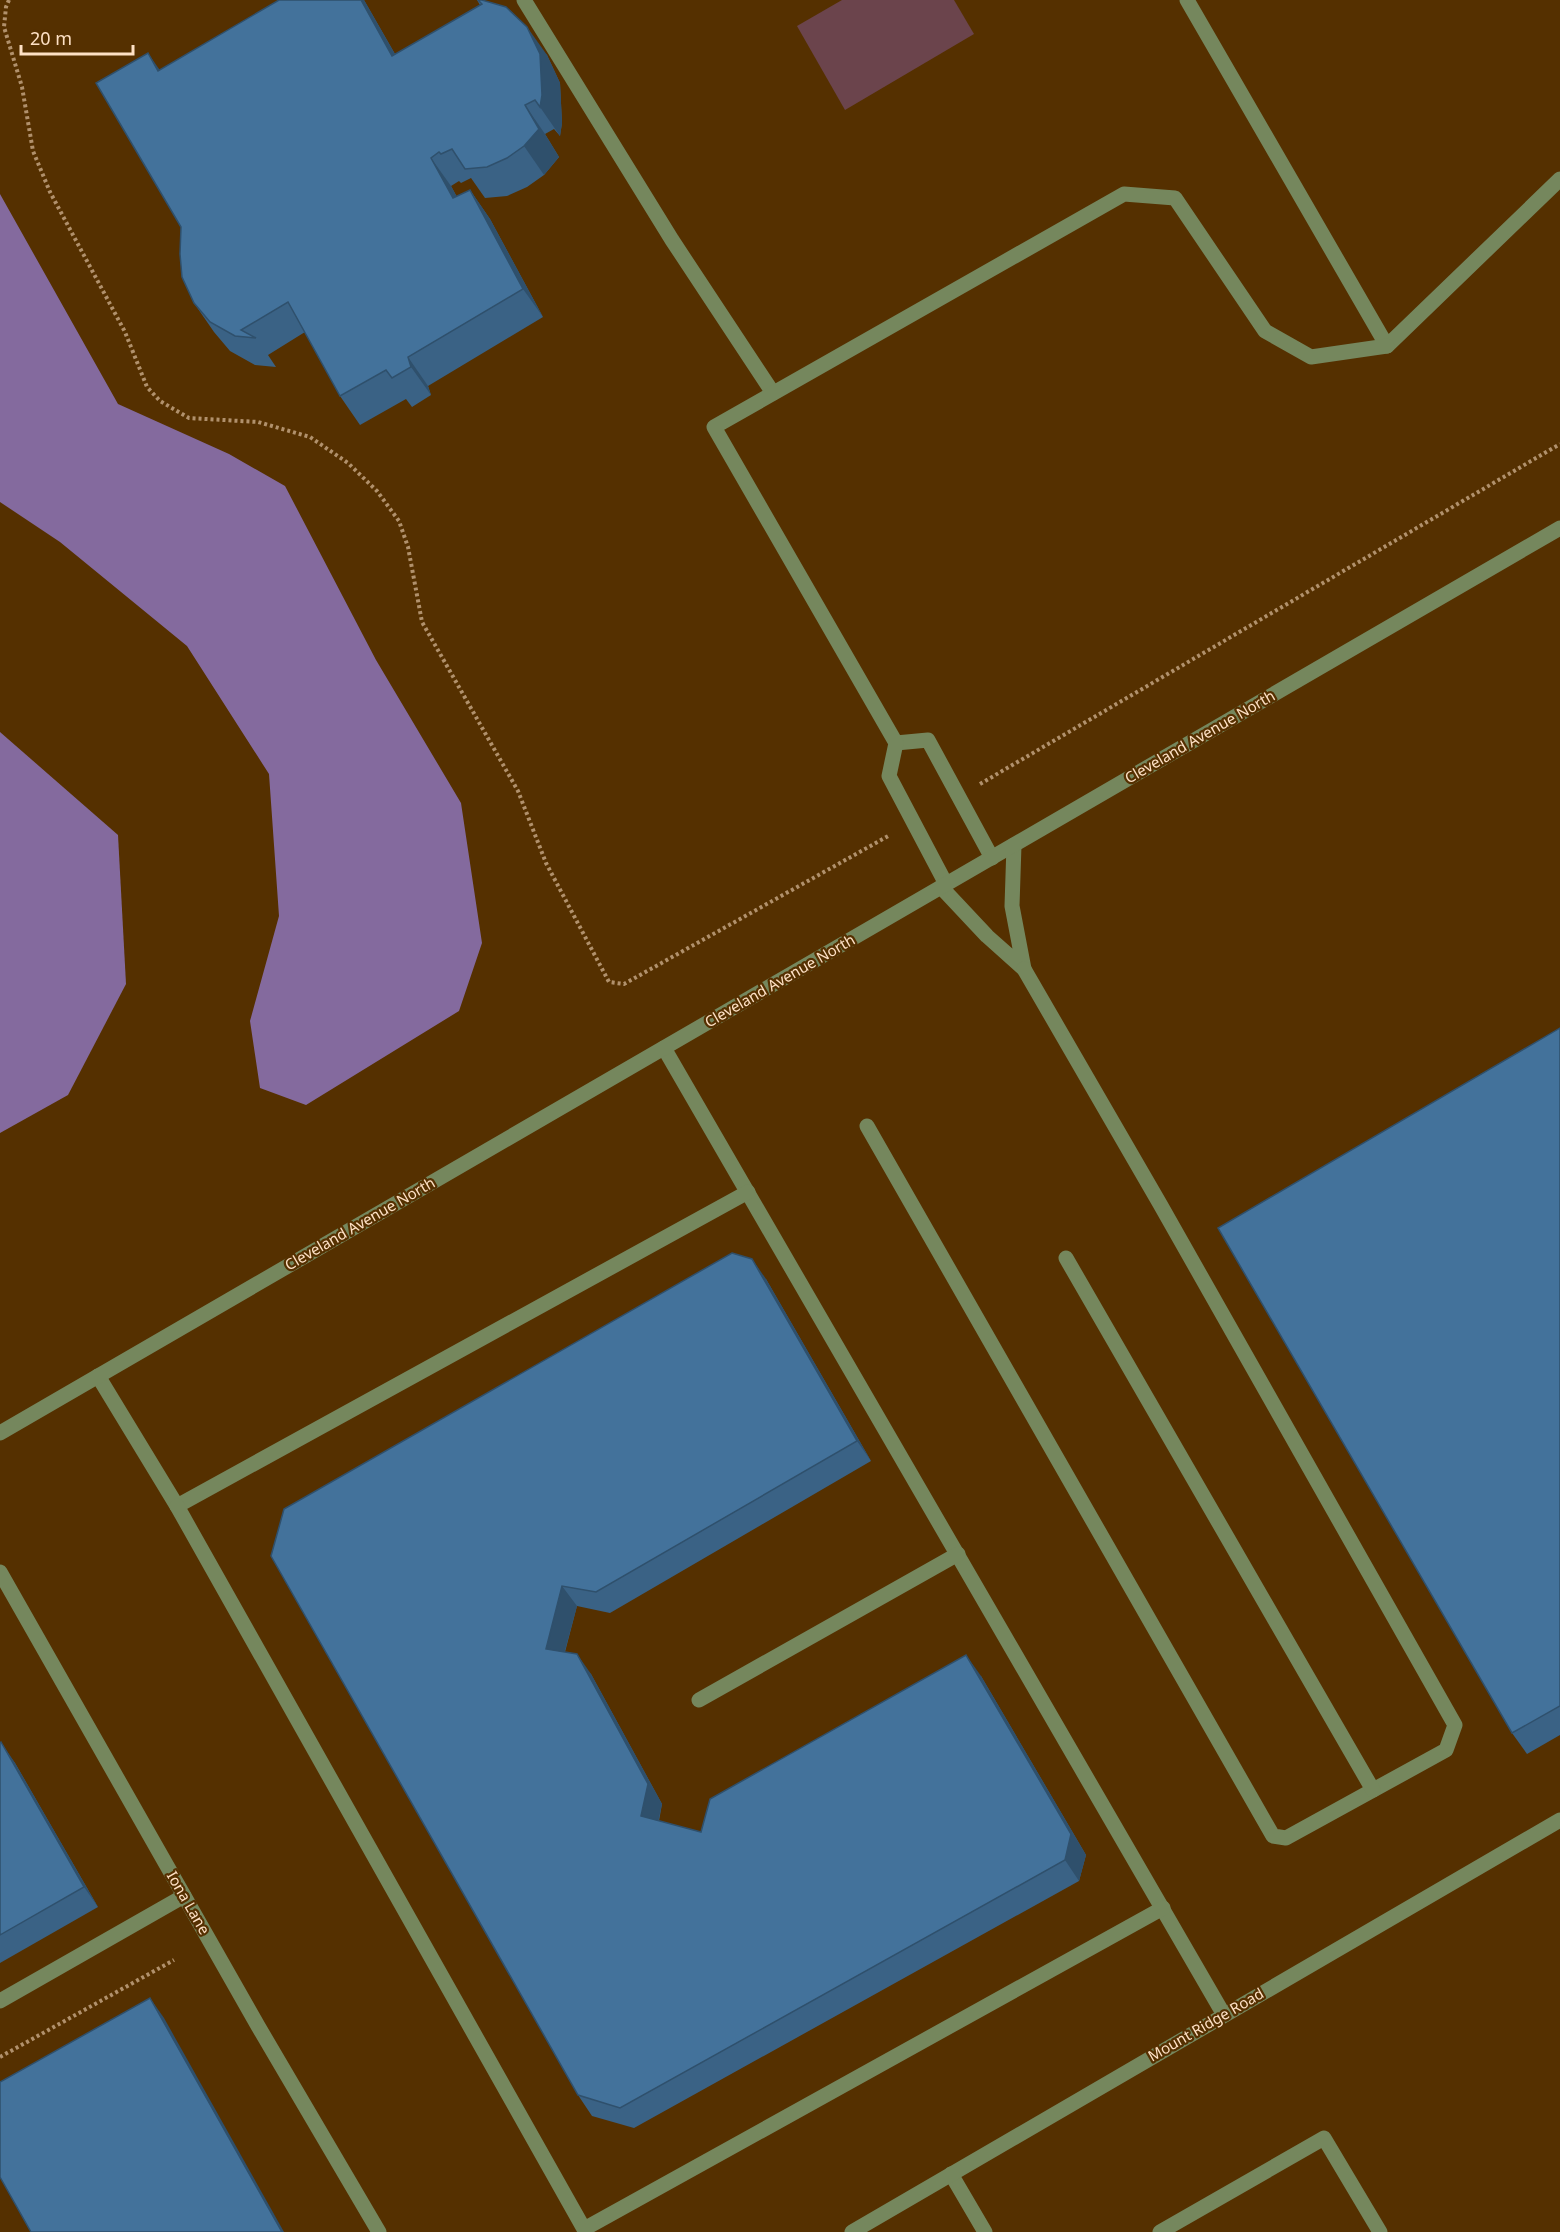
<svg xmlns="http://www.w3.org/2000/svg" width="1560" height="2232" font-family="'Noto Sans',sans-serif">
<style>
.green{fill:#6b444c}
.water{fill:#846a9e}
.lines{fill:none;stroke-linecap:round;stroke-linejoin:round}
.path{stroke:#b1916c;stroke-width:4;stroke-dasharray:3 3;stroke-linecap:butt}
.minor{stroke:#75875d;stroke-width:15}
.wall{fill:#3a6285}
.shaded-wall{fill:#2f506c}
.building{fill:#43729b;stroke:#2f506c;stroke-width:1.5}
.labels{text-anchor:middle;stroke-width:4.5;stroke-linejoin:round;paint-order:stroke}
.street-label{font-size:15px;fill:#fee1c5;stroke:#553000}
</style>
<rect width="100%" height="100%" fill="#553000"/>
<polygon class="green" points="842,0 954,0 974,34 845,110 797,26"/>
<g class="water">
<polygon points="0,194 118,404 229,454 285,486 376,660 461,803 482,943 459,1011 306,1105 260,1088 250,1021 279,916 269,774 187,646 60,542 0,502"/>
<polygon points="0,732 118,835 126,984 68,1095 0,1133"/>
</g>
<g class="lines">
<g class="path">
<polyline points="9,0 6,7 4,27 22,87 33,151 50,192 125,332 147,387 160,401 189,418 258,422 310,437 348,463 377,491 399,521 408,547 422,622 518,791 546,863 609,982 624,984 890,835"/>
<polyline points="980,784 1560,444"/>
<polyline points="0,2057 174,1960"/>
</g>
<g class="minor">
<polyline points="524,0 672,240 773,393"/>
<polyline points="1187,0 1387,346 1560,179"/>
<polyline points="896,743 928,740 992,858"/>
<polyline points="946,884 889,776 896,743 714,427 1124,194 1175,198 1265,331 1311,357 1387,346"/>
<polyline points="941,887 987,936 1024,969 1012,906 1014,845"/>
<polyline points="664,1048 1224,2015"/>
<polyline points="867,1126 1273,1836 1286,1838 1446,1750 1455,1725 1160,1204 1024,969"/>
<polyline points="1066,1258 1373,1790"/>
<polyline points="98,1376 177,1506 748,1192"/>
<polyline points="0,1433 1560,528"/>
<polyline points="177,1506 584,2229 1163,1908"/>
<polyline points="0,1572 258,2026 379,2232"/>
<polyline points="699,1700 958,1554"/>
<polyline points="0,2001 184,1896"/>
<polyline points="951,2174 985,2232"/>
<polyline points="852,2232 1560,1820"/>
<polyline points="1160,2232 1324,2138 1380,2232"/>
</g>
</g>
<g class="wall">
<polygon points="279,0 364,0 395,54 480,5 477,0 482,0 547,55 560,83 562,123 560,136 554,129 545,134 559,157 544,175 527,187 507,196 485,198 471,178 461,183 459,181 451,186 457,197 470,190 490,219 543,317 428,386 431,395 412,407 406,399 360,425 340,396 305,332 268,355 276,367 255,365 230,351 214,332 194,303 181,227 160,70"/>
<polygon points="1560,1028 1560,1735 1527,1754 1512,1733"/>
<polygon points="766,1279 871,1461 610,1613 577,1606 565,1652 591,1674 662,1804 659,1821 701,1832 981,1676 1086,1855 1079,1881 634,2128 592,2116 578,2095 271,1556"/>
<polygon points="0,1743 15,1763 98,1907 0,1963"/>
</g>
<g class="shaded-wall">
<polygon points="361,0 364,0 412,84 392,56"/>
<polygon points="527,27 547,55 560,83 562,123 560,136 540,107"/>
<polygon points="148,53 168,82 158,71"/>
<polygon points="525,105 545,134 559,157 544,175 524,146"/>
<polygon points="431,158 451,186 473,227 453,198"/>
<polygon points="470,190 490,219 543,317 523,289"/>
<polygon points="408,357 428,386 431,395 411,367"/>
<polygon points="752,1259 766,1279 871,1461 857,1441"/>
<polygon points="562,1586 577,1606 560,1669 546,1649"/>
<polygon points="577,1654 591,1674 662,1804 655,1836 641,1816"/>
<polygon points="966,1655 981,1676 1086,1855 1079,1881 1065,1860"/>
<polygon points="1,1742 15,1763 98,1907 84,1887"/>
<polygon points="150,1998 164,2018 284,2232 282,2232"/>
</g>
<g class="building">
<polygon points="279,0 361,0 392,56 482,4 478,0 482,0 506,7 527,27 540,54 542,95 540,107 535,100 525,105 539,129 524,146 507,158 487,167 465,169 452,149 441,154 439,152 431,158 453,198 470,190 523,289 408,357 411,367 392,378 386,370 340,396 288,302 241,330 256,338 235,336 210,322 194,303 182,277 180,254 181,227 96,83 148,53 158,71"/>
<polygon points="1560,1028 1560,1706 1512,1733 1218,1228"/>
<polygon points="732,1253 752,1259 857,1441 596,1592 562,1586 546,1649 577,1654 648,1784 641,1816 701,1832 710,1799 966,1655 1071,1834 1065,1860 620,2108 578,2095 271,1556 284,1509"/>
<polygon points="1,1742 84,1887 0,1935 0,1743"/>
<polygon points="150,1998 282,2232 31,2232 0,2177 0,2082"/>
</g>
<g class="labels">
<g class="street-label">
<text transform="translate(1200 737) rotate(-30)" y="5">Cleveland Avenue North</text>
<text transform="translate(780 981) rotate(-30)" y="5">Cleveland Avenue North</text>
<text transform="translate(360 1224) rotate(-30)" y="5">Cleveland Avenue North</text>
<text transform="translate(188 1903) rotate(60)" y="5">Iona Lane</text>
<text transform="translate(1206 2025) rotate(-30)" y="5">Mount Ridge Road</text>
</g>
</g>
<path d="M21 45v9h112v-9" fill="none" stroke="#fee1c5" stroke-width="3"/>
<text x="30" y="45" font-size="18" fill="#fee1c5" stroke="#553000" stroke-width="4.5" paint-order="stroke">20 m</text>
</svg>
